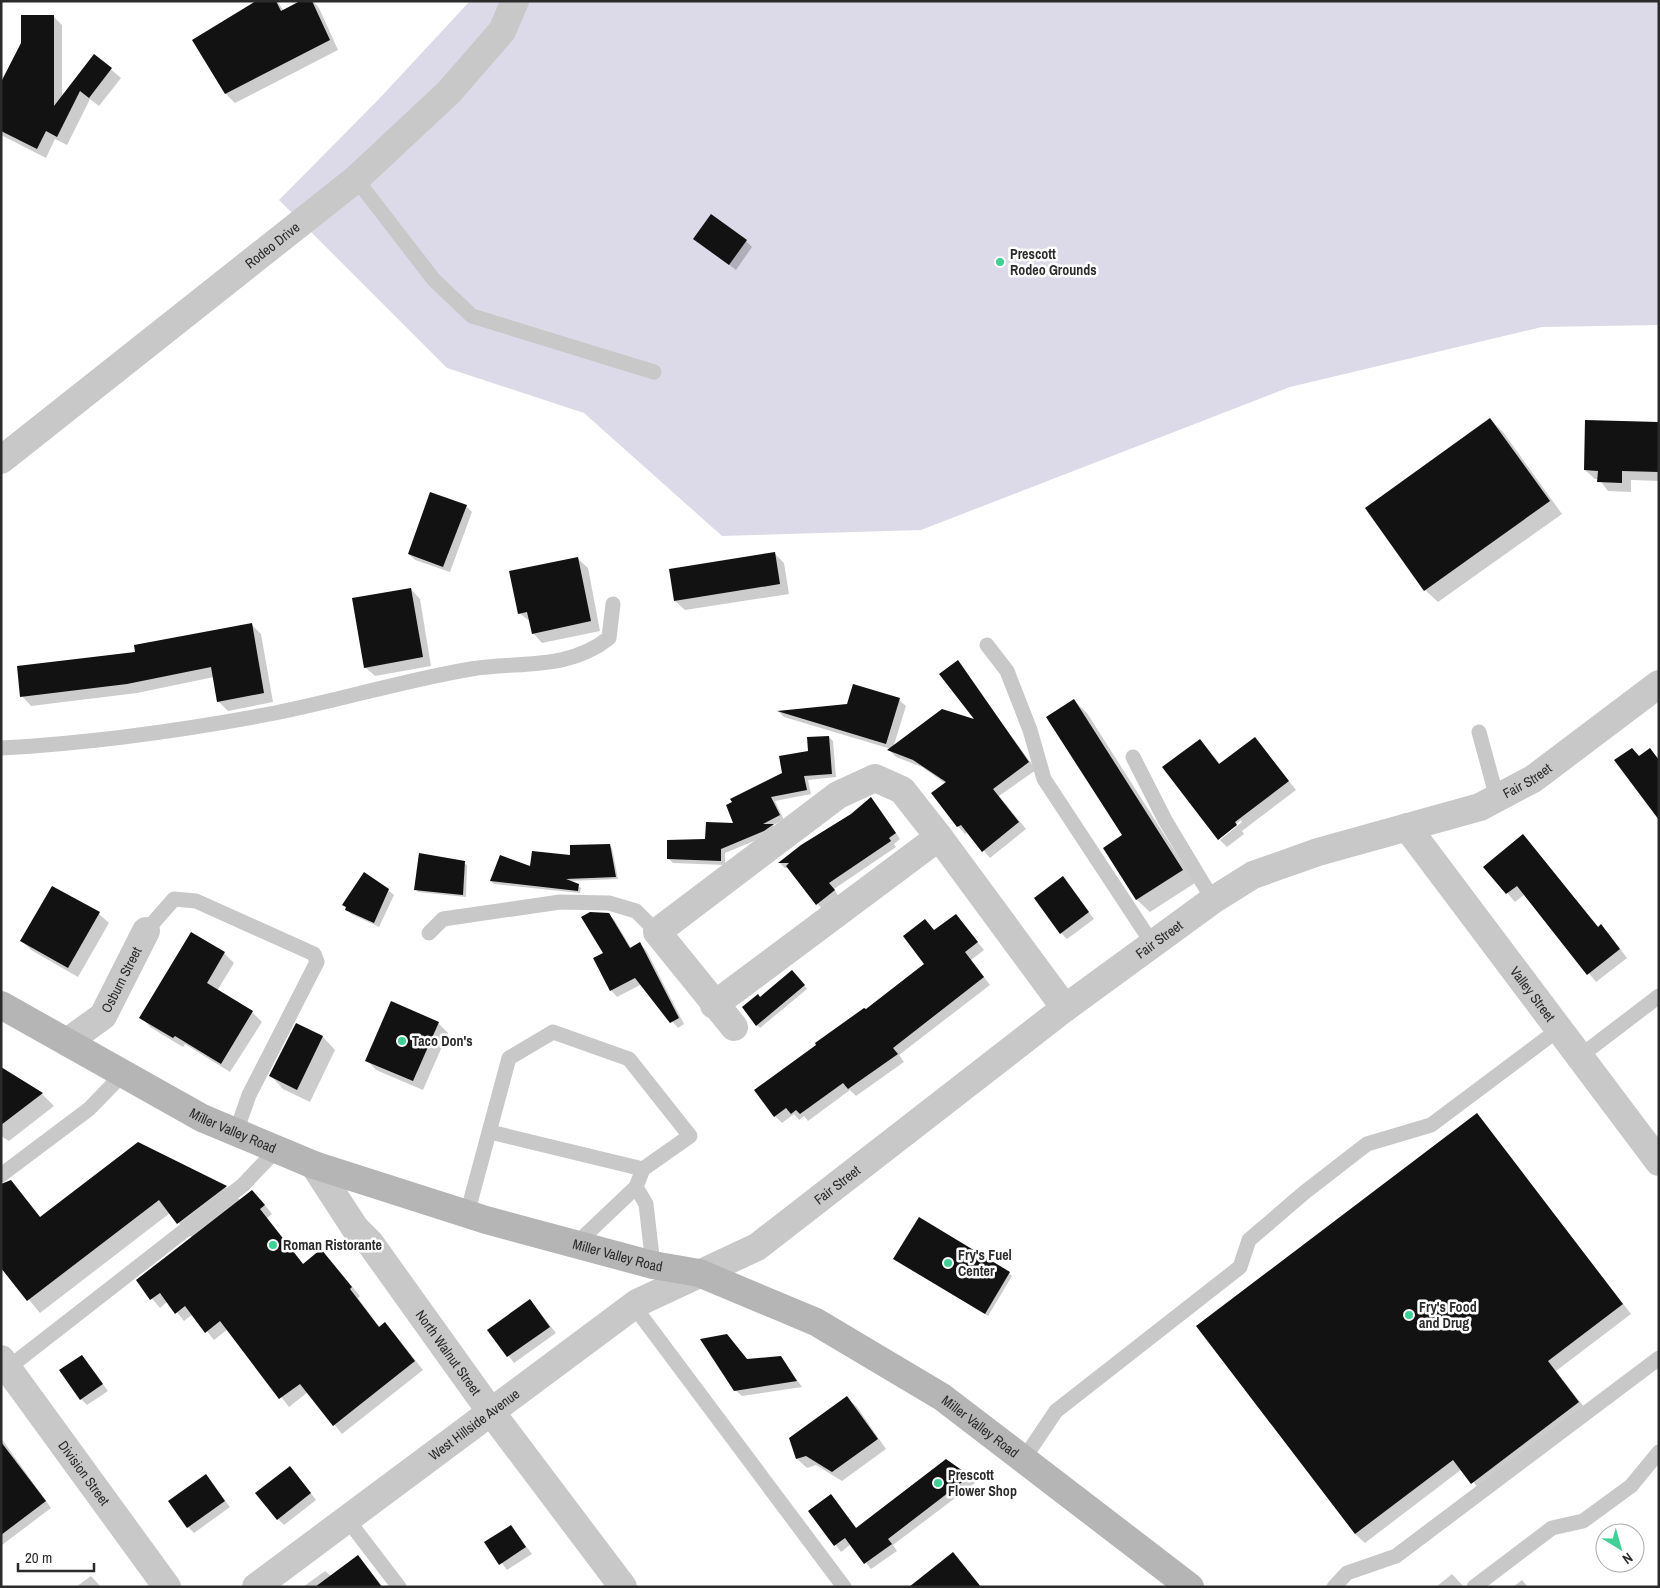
<svg xmlns="http://www.w3.org/2000/svg" width="1660" height="1588" font-family="'Archivo Narrow',sans-serif">
<style>
.green{fill:#dcdae8}
.shadow{fill:#0003}
.building{fill:#121212}
.lines{fill:none;stroke-linecap:round;stroke-linejoin:round}
.service{stroke:#c8c8c8;stroke-width:15}
.minor{stroke:#c8c8c8;stroke-width:28}
.tertiary{stroke:#c8c8c8;stroke-width:28}
.secondary{stroke:#b5b5b5;stroke-width:28}
.poi-dot{fill:#40d096;stroke:#fff;stroke-width:2}
.labels{text-anchor:middle;stroke-width:5;stroke-linejoin:round;paint-order:stroke}
.street-label{font-size:14px;fill:#2b2b2b;stroke:#fff}
.poi-label{font-size:14px;font-weight:bold;fill:#2b2b2b;stroke:#fff;text-anchor:start}
</style>
<rect width="100%" height="100%" fill="#fff"/>
<polygon class="green" points="470,1 1659,1 1659,325 1542,327 1290,387 921,530 722,536 584,413 447,368 279,200 378,100"/>
<g class="shadow">
<polygon points="259,1 277,1 284,11 303,1 313,1 319,8 338,50 235,103 226,94 193,40"/>
<polygon points="53,16 62,25 62,97 94,55 121,78 99,106 90,99 67,145 55,139 46,158 1,135 1,84"/>
<polygon points="695,239 746,241 752,247 736,270"/>
<polygon points="1490,419 1503,432 1562,514 1438,602 1425,590"/>
<polygon points="1659,423 1659,481 1631,480 1631,492 1608,491 1599,479 1595,479 1585,470"/>
<polygon points="466,506 472,512 450,572 415,560 409,554"/>
<polygon points="774,553 784,563 789,594 685,610 675,601"/>
<polygon points="578,559 588,568 600,631 542,643 533,633 531,622 519,613"/>
<polygon points="411,589 420,599 431,666 375,676 365,667"/>
<polygon points="251,624 261,634 273,702 228,711 218,701 214,677 137,693 31,706 22,696 137,653"/>
<polygon points="957,661 1036,770 999,796 1026,829 990,858 968,832 965,834 958,826 933,793 946,784 922,767 896,757 889,750 891,749 784,717 779,712 899,700 906,706 893,748 978,721"/>
<polygon points="1074,701 1087,713 1195,883 1150,912 1137,900 1105,849 1124,836"/>
<polygon points="829,737 833,741 836,777 808,780 811,794 775,801 784,820 773,825 777,829 768,835 725,853 725,865 673,863 669,859 735,824 784,773"/>
<polygon points="1255,738 1296,790 1242,831 1244,834 1227,847 1220,840 1242,822 1241,820 1218,838 1200,740 1221,765"/>
<polygon points="876,804 900,839 894,844 896,847 834,889 839,897 822,909 789,868 785,868 780,863"/>
<polygon points="1523,836 1599,928 1601,926 1609,934 1627,958 1596,982 1525,894 1515,902 1485,867"/>
<polygon points="609,845 612,848 618,879 568,881 581,888 580,893 494,884 491,881 500,856 531,868"/>
<polygon points="464,863 467,865 466,897 418,892 416,889"/>
<polygon points="1063,878 1094,919 1067,939 1061,933"/>
<polygon points="52,887 99,914 109,923 78,977 31,950 22,941"/>
<polygon points="388,890 394,895 379,927 351,914 344,905"/>
<polygon points="609,914 615,921 631,948 640,944 646,950 684,1024 678,1028 642,984 617,997 611,990 595,959 605,953"/>
<polygon points="956,915 984,950 971,960 990,985 899,1055 904,1062 856,1096 850,1090 808,1121 804,1116 799,1120 794,1114 782,1123 775,1116 866,1011 926,965 925,921 935,931"/>
<polygon points="191,934 224,953 234,963 217,991 252,1012 262,1022 230,1072 185,1044 183,1047 150,1027 141,1017"/>
<polygon points="795,974 807,989 760,1028 757,1025"/>
<polygon points="392,1003 438,1023 448,1033 423,1090 376,1070 367,1060"/>
<polygon points="297,1025 323,1037 335,1050 310,1102 283,1089 271,1076"/>
<polygon points="1,1069 42,1094 54,1106 9,1141 1,1136"/>
<polygon points="1477,1115 1631,1314 1556,1371 1588,1412 1482,1492 1462,1469 1365,1543 1355,1534"/>
<polygon points="138,1143 226,1187 240,1200 260,1199 272,1214 267,1218 304,1265 329,1259 360,1296 358,1298 380,1328 393,1332 423,1370 342,1434 308,1392 289,1407 228,1329 214,1340 193,1314 184,1321 168,1301 160,1308 137,1281 192,1238 170,1213 40,1313 1,1266 10,1181 41,1218"/>
<polygon points="895,1259 1009,1273 1012,1276 988,1316"/>
<polygon points="530,1300 556,1333 514,1363 489,1330"/>
<polygon points="727,1336 748,1360 781,1357 802,1387 742,1396 735,1390"/>
<polygon points="82,1356 108,1391 87,1405 81,1399"/>
<polygon points="847,1398 857,1407 886,1449 842,1481 816,1465 807,1468 797,1459 790,1438"/>
<polygon points="1,1438 51,1508 2,1545 1,1545"/>
<polygon points="946,1461 975,1483 893,1545 897,1551 871,1569 851,1544 841,1552 810,1511 831,1496 857,1529"/>
<polygon points="296,1474 316,1500 284,1525 278,1519"/>
<polygon points="206,1475 230,1507 194,1533 188,1527"/>
<polygon points="511,1526 532,1554 507,1570 486,1542"/>
<polygon points="953,1553 981,1587 911,1587"/>
<polygon points="358,1556 383,1587 303,1587 325,1571 331,1576"/>
<polygon points="1452,1574 1464,1587 1436,1587"/>
<polygon points="91,1576 101,1587 76,1587"/>
<polygon points="1522,1580 1528,1587 1513,1587"/>
</g>
<g class="building">
<polygon points="256,1 276,1 281,11 300,1 312,1 330,40 225,94 192,40"/>
<polygon points="21,15 54,15 54,106 94,54 112,68 89,98 80,91 57,137 46,131 37,149 1,131 1,82 21,43"/>
<polygon points="711,214 747,240 729,265 693,239"/>
<polygon points="1490,418 1550,501 1424,591 1365,508"/>
<polygon points="1585,420 1659,422 1659,472 1622,471 1622,483 1597,482 1598,471 1584,470"/>
<polygon points="430,492 467,505 443,567 408,554"/>
<polygon points="775,552 780,584 674,601 669,569"/>
<polygon points="578,557 591,621 532,634 527,612 518,614 509,571"/>
<polygon points="411,588 423,657 364,668 352,598"/>
<polygon points="252,623 264,693 217,702 211,667 127,684 20,697 17,666 135,652 134,645"/>
<polygon points="958,660 1029,762 993,789 1019,822 982,852 961,825 957,827 931,793 946,782 913,760 887,750 942,709 974,719 939,674"/>
<polygon points="853,684 900,698 886,744 777,711 847,704"/>
<polygon points="1074,699 1183,870 1136,900 1103,848 1122,835 1046,717"/>
<polygon points="829,736 832,774 804,776 807,790 771,797 780,815 763,824 774,824 764,831 721,849 721,861 667,859 667,840 705,839 706,822 733,823 726,805 732,802 730,799 782,773 779,756 808,751 807,737"/>
<polygon points="1255,737 1289,781 1235,822 1237,825 1218,840 1162,767 1200,739 1219,764"/>
<polygon points="1632,748 1639,756 1650,748 1659,760 1659,820 1614,760"/>
<polygon points="871,797 896,833 889,838 891,841 829,883 835,890 816,905 786,866 789,863 778,863 801,845 851,814"/>
<polygon points="1523,834 1598,927 1601,924 1620,949 1587,975 1517,886 1506,894 1483,867"/>
<polygon points="610,844 616,877 566,879 579,884 578,891 490,881 500,855 530,866 532,851 570,855 570,845"/>
<polygon points="419,853 465,861 463,895 414,890"/>
<polygon points="364,872 389,889 374,923 345,910 346,907 342,905"/>
<polygon points="1063,876 1089,912 1060,934 1034,898"/>
<polygon points="52,886 100,912 68,968 20,941"/>
<polygon points="590,912 609,913 630,948 640,942 679,1018 670,1023 635,978 610,991 593,958 603,953 581,917"/>
<polygon points="956,914 978,942 965,952 984,977 893,1048 898,1054 848,1089 843,1083 800,1114 796,1110 791,1114 786,1108 774,1117 754,1090 816,1045 815,1043 864,1008 866,1009 924,964 903,936 925,919 934,930"/>
<polygon points="191,932 225,952 207,983 253,1011 221,1064 175,1036 173,1038 139,1018"/>
<polygon points="792,970 805,985 756,1026 742,1007 758,994 760,997"/>
<polygon points="391,1001 439,1022 413,1081 365,1061"/>
<polygon points="296,1023 323,1036 297,1090 269,1076"/>
<polygon points="1,1067 43,1093 1,1125"/>
<polygon points="1477,1113 1623,1304 1548,1361 1579,1402 1471,1484 1453,1460 1355,1534 1196,1326"/>
<polygon points="138,1142 227,1186 177,1224 159,1200 27,1301 1,1268 1,1184 11,1180 40,1217"/>
<polygon points="252,1190 265,1205 260,1209 303,1264 321,1249 352,1287 350,1289 379,1327 385,1322 415,1361 333,1426 300,1384 279,1399 220,1321 205,1333 185,1306 175,1314 160,1293 150,1300 136,1280"/>
<polygon points="919,1217 1010,1272 985,1314 893,1259"/>
<polygon points="530,1299 550,1327 507,1357 487,1330"/>
<polygon points="727,1334 747,1359 781,1356 797,1381 734,1391 700,1339"/>
<polygon points="82,1355 103,1384 80,1400 59,1370"/>
<polygon points="847,1396 878,1439 832,1472 806,1456 796,1459 789,1438"/>
<polygon points="1,1442 46,1501 1,1535"/>
<polygon points="946,1459 970,1476 888,1539 892,1544 864,1564 845,1538 834,1546 808,1511 831,1494 856,1528"/>
<polygon points="290,1466 311,1493 277,1520 255,1493"/>
<polygon points="206,1474 225,1501 187,1528 168,1501"/>
<polygon points="511,1525 526,1547 499,1565 484,1542"/>
<polygon points="953,1552 981,1587 909,1587"/>
<polygon points="358,1555 382,1587 315,1587"/>
</g>
<g class="lines">
<g class="service">
<polyline points="356,179 434,280 472,316 654,372"/>
<polyline points="987,645 1007,671 1030,730 1044,779 1152,943"/>
<polyline points="1479,732 1497,798"/>
<path d="M1,748c92,-5 184,-18 274,-35 66,-13 130,-33 196,-44 49,-8 96,2 138,-31l4,-34"/>
<polyline points="1133,757 1165,820 1213,900"/>
<polyline points="146,931 174,899 196,901 314,954 317,962 249,1095 236,1132"/>
<polyline points="429,933 443,919 560,902 609,903 636,911 657,932"/>
<polyline points="1579,1057 1659,996"/>
<polyline points="490,1132 643,1169"/>
<polyline points="1,1175 89,1109 123,1074"/>
<polyline points="636,1187 646,1204 653,1265"/>
<polyline points="467,1214 509,1058 553,1032 629,1059 690,1136 643,1169 636,1187 576,1244"/>
<polyline points="633,1305 844,1587"/>
<polyline points="8,1368 243,1185 277,1149"/>
<polyline points="1023,1460 1056,1411 1240,1267 1249,1240 1305,1192 1367,1144 1431,1125 1559,1029"/>
<polyline points="347,1519 399,1587"/>
<polyline points="1334,1587 1347,1573 1396,1556 1659,1358"/>
<polyline points="1474,1587 1552,1528 1583,1521 1631,1486 1659,1452"/>
</g>
<g class="minor">
<path id="s1" d="M1,460l355,-281 93,-87 53,-61 13,-30"/>
<path id="s2" d="M1407,827l252,335"/>
<polyline points="714,1005 939,837"/>
<polyline points="734,1027 657,932 838,795 875,778 902,790 939,837 1065,1008"/>
<path id="s3" d="M67,1042l36,-26 43,-85"/>
<path id="s4" d="M314,1165l41,63 15,15 121,169 132,175"/>
<path id="s5" d="M1,1359l166,228"/>
</g>
<path class="tertiary" id="s6" d="M256,1587l381,-284 120,-56 308,-239 148,-108 40,-25 65,-23 162,-45 53,-28 126,-95"/>
<path class="secondary" id="s7" d="M1,1005l201,113 112,47 172,55 167,45 46,8 117,49 126,75 248,190"/>
</g>
<g class="poi-dot">
<circle cx="1000" cy="262" r="5"/>
<circle cx="402" cy="1041" r="5"/>
<circle cx="273" cy="1245" r="5"/>
<circle cx="948" cy="1263" r="5"/>
<circle cx="1409" cy="1315" r="5"/>
<circle cx="938" cy="1483" r="5"/>
</g>
<g class="labels">
<g class="street-label">
<text dy="5" stroke="none"><textPath href="#s1" startOffset="346">Rodeo Drive</textPath></text>
<text dy="5" stroke="none"><textPath href="#s6" startOffset="1519">Fair Street</textPath></text>
<text dy="5" stroke="none"><textPath href="#s6" startOffset="1114">Fair Street</textPath></text>
<text dy="5" stroke="none"><textPath href="#s3" startOffset="85">Osburn Street</textPath></text>
<text dy="5" stroke="none"><textPath href="#s2" startOffset="209">Valley Street</textPath></text>
<text dy="5" stroke="none"><textPath href="#s7" startOffset="264">Miller Valley Road</textPath></text>
<text dy="5" stroke="none"><textPath href="#s6" startOffset="709">Fair Street</textPath></text>
<text dy="5" stroke="none"><textPath href="#s7" startOffset="669">Miller Valley Road</textPath></text>
<text dy="5" stroke="none"><textPath href="#s4" startOffset="231">North Walnut Street</textPath></text>
<text dy="5" stroke="none"><textPath href="#s6" startOffset="272">West Hillside Avenue</textPath></text>
<text dy="5" stroke="none"><textPath href="#s7" startOffset="1074">Miller Valley Road</textPath></text>
<text dy="5" stroke="none"><textPath href="#s5" startOffset="141">Division Street</textPath></text>
</g>
<g class="poi-label">
<text x="1010" y="259">Prescott<tspan x="1010" dy="16">Rodeo Grounds</tspan></text>
<text x="412" y="1046">Taco Don's</text>
<text x="283" y="1250">Roman Ristorante</text>
<text x="958" y="1260">Fry's Fuel<tspan x="958" dy="16">Center</tspan></text>
<text x="1419" y="1312">Fry's Food<tspan x="1419" dy="16">and Drug</tspan></text>
<text x="948" y="1480">Prescott<tspan x="948" dy="16">Flower Shop</tspan></text>
</g>
</g>
<rect width="1660" height="1588" fill="none" stroke="#2b2b2b" stroke-width="5"/>
<g transform="translate(1620 1548) rotate(143)"><circle r="24" fill="#ffffff" stroke="#aaaaaa"/>
<path d="M0-4L9 19L0 12L-9 19Z" fill="#40d096"/>
<text y="-8" font-size="14" font-weight="bold" text-anchor="middle" fill="#2b2b2b">N</text>
</g>
<path d="M18 1563v8h76v-8" fill="none" stroke="#2b2b2b" stroke-width="2.5"/>
<text x="25" y="1563" font-size="15" fill="#2b2b2b" stroke="#ffffff" stroke-width="4" paint-order="stroke">20 m</text>
</svg>
